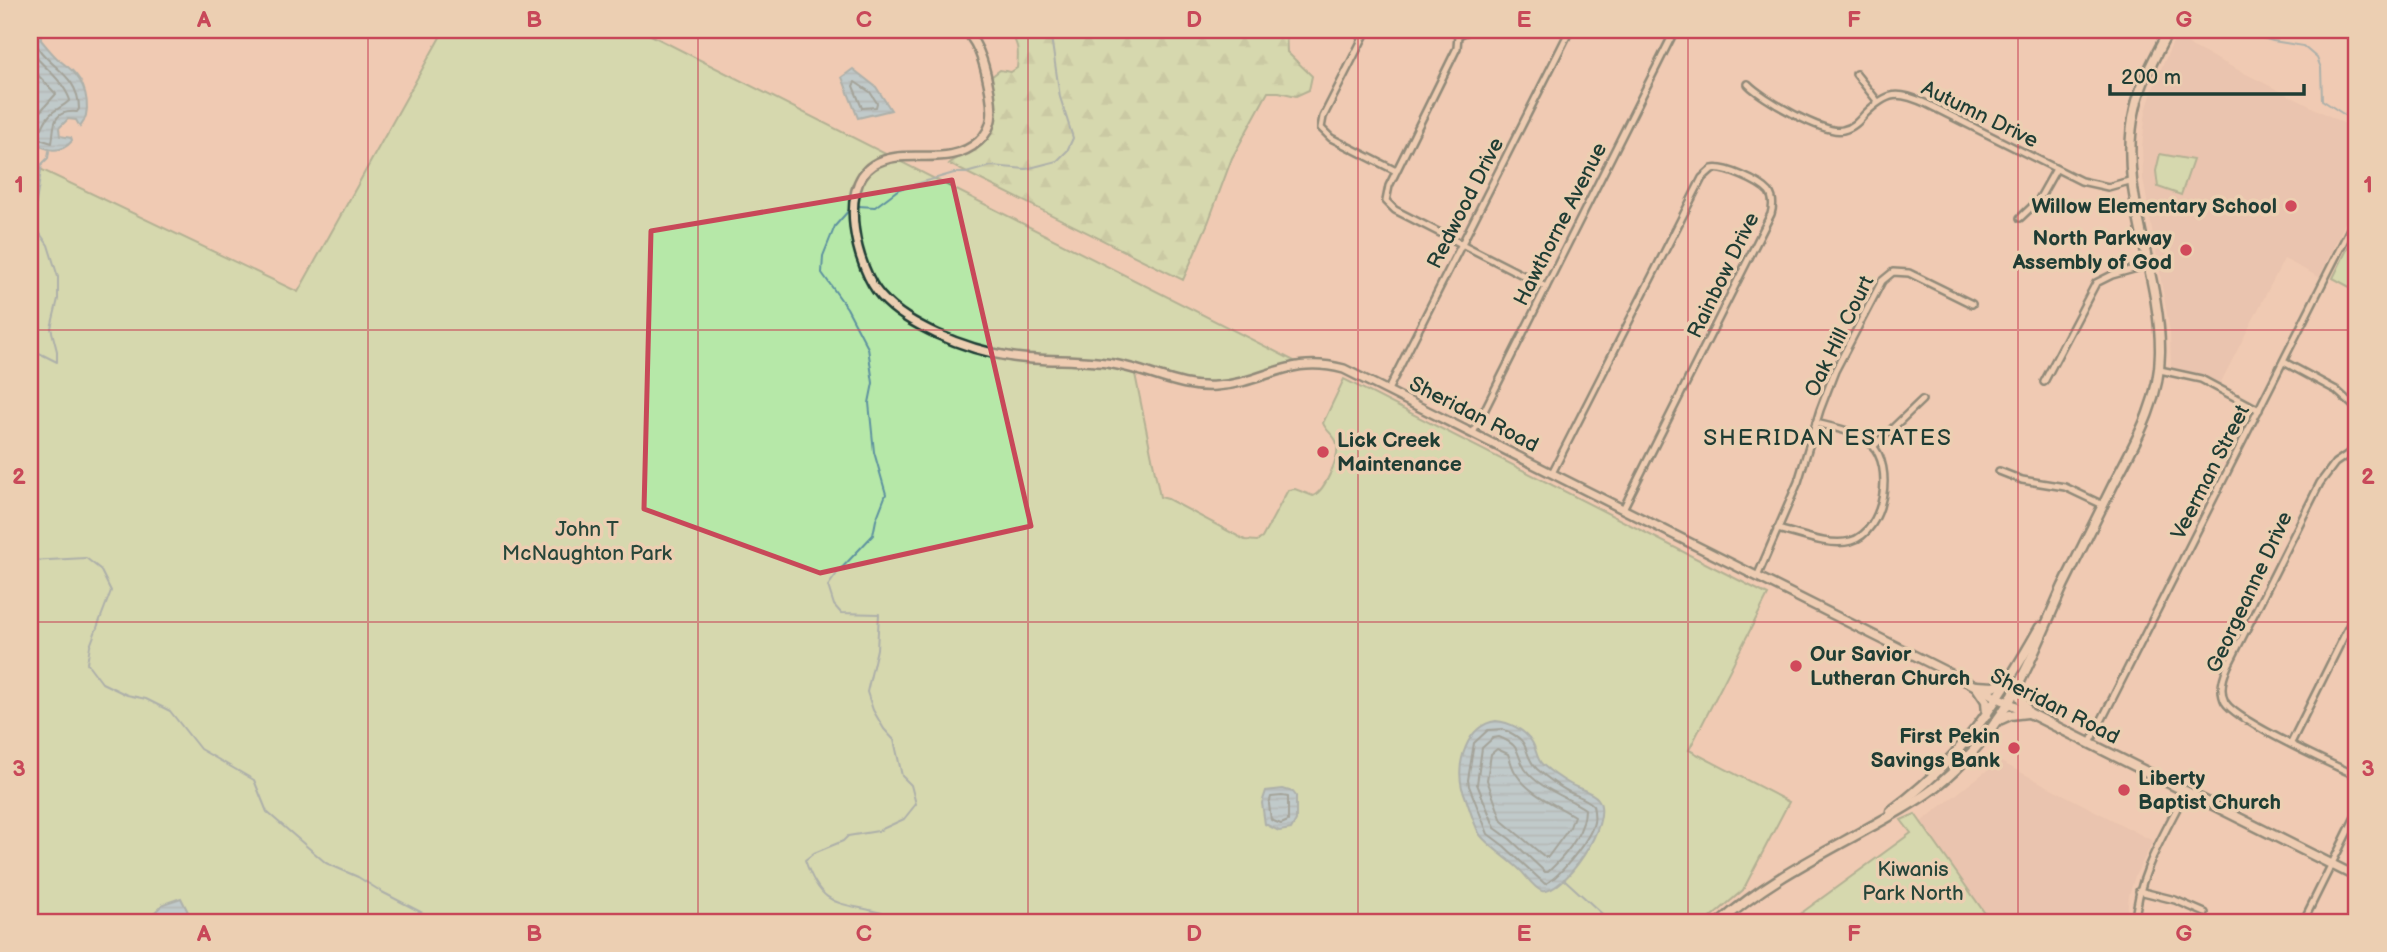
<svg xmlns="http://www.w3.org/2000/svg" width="2387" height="952" font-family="'Balsamiq Sans',sans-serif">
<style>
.built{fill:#e2bcaa}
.green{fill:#b6e8a8;stroke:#6a926e;stroke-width:2}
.forest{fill:url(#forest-firs);stroke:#6a926e;stroke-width:2}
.water{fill:url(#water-rules);stroke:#5d919f;stroke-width:2}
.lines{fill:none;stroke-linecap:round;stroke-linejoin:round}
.shore{stroke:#48757c;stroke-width:2}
.stream{stroke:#5d919f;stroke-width:2}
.minor-casing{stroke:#1f3d34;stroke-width:10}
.tertiary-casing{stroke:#1f3d34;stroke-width:12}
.secondary-casing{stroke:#1f3d34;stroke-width:13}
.minor{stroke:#eccfb2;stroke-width:5}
.tertiary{stroke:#eccfb2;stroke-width:7}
.secondary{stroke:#eccfb2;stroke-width:8}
.marked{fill:none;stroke:#c84859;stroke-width:5;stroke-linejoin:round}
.grid{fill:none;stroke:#c84859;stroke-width:2;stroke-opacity:0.55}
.poi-dot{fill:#d1495b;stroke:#eccfb2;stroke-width:2.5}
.labels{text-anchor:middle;stroke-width:7;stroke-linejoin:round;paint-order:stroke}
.street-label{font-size:21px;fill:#1f3d34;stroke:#eccfb2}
.poi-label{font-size:21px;font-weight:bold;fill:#1f3d34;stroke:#eccfb2;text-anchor:end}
.park-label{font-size:21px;fill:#27463a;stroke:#eccfb2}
.neighbourhood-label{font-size:23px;letter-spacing:2px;fill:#1f3d34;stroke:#eccfb2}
.neatline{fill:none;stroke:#c84859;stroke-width:2.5}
.grid-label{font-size:23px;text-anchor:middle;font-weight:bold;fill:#c84859}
</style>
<defs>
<pattern id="forest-firs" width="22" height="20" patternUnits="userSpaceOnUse" patternTransform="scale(1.75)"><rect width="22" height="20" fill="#b6e8a8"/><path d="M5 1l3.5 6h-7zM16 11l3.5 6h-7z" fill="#9cc891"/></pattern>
<pattern id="water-rules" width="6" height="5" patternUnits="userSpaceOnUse" patternTransform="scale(1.75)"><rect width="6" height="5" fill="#86c9e7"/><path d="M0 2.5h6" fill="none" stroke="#6da4bc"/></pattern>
</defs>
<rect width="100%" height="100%" fill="#f0cab3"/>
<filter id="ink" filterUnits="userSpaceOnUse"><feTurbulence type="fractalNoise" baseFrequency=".0143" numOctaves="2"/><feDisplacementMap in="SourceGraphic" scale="14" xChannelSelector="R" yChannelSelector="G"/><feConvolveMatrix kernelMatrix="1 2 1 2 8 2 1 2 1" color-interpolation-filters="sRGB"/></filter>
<g filter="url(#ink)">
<g class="built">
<polygon points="2175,38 2357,130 2357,198 2319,277 2284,259 2220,384 2200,374 2171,367 2170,331 2143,178 2142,147 2146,111 2156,80"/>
<polygon points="1999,761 2153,841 2135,876 2129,895 2126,922 1991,922 1921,822"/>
</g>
<g class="green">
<path d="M444,30h197l659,334 -85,23 -81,-18 26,128 8,2 77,41 12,1 5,-3 26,-48 7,-1 18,7c12,-5 29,-43 23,-55 -3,-7 -10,-10 -13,-18l21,-44 424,216 -79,155 100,52 -46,88 -37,32h-1676v-758l268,128z"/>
<polygon points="2160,154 2193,160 2181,195 2158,187 2156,171"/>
<polygon points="2357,229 2357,291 2333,278"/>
<polygon points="1915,814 1991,922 1789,922 1911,833 1901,820"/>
</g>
<path class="forest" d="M1006,30h280l1,22 25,24 -3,14 -13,6 -17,-4h-11l-36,66 -24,65 -25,57 -234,-116c7,-7 16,-7 24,-13 32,-20 23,-42 18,-74l9,-7 11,2 6,-4c2,-17 2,-27 -11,-38z"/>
<g class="water">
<path d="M30,30h11v10c6,7 11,14 18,20 6,5 13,9 17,15 11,13 16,38 4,52l-4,-7 -8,-1 -9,9 1,8 11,2 1,3c-13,15 -27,8 -42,0z"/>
<polygon points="853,69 876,87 891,110 858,118 842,77"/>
<path d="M1496,721c13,1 29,9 36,21 5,8 4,17 11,23 8,7 18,14 27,19 8,5 22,7 28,15 17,22 -36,97 -56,92 -8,-2 -17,-17 -23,-22 -10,-10 -35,-26 -40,-36 -7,-13 -11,-31 -17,-45 -6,-25 5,-63 34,-67z"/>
<polygon points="1283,789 1293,792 1296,796 1296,820 1291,829 1279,831 1265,824 1262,803 1266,791"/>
<polygon points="181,898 193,922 145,922 163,904"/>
</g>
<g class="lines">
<g class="shore">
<path d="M30,51c14,16 33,29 40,49 -12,12 -19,7 -28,28l-12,-1"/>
<polyline points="30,67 56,94 36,116 30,116"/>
<polygon points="855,82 870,92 877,103 876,107 862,108 853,86"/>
<path d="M30,136l22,7c3,-16 -2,-33 25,-31l2,-3c0,-42 -47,-45 -45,-79"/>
<path d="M1502,729c33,13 18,23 35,40 9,8 21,17 32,23 8,4 17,6 24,13 1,5 2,12 1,17 -3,16 -34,55 -49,62l-41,-38 -16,-12 -19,-48 -1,-6 6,-37 14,-13z"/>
<path d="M1499,737c23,9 16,16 26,32 14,20 41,27 60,40 0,24 -20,47 -37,63h-3l-35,-33 -15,-11 -18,-44 5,-36 11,-10z"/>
<path d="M1497,749l11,5c3,7 4,15 9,21 13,20 38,29 57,41l-4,11 -22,30h-3l-43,-36 -15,-41 4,-26z"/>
<polygon points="1282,796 1288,797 1288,821 1281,824 1271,820 1269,804 1271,797"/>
</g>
<g class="stream">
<polyline points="2236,30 2273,41 2303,46 2317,58 2321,68 2322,100 2357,123"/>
<polyline points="858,206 875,207 899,189 954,173 966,173 991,166 1026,169 1057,161 1067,151 1073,138 1060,97 1050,30"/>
<path d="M850,209l-15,17 -12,30 -1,17 25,35 21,40 5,35 -4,20 5,49 12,42 -10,26 -3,15 -35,37 -10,14 6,19 7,8 38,1 -2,35 -10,43 6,18 11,19 10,11 8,36 9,9 5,19 -12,15 -26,12 -30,5 -5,5 -29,12 -9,7c19,54 38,40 83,55l1,7"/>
<polyline points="30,355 35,351 57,362 57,351 51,328 58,299 58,277 48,245 36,228 35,209 42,164 48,158 49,151"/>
<polyline points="30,405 37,428 30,439"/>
<polyline points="30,561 86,558 100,569 111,591 90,646 87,663 102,683 127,695 146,699 170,711 200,749 254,780 267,812 326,863 358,877 382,892 440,922"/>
<polyline points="1564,879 1611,922"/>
</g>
<g class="minor-casing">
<g id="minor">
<polyline points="1367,30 1323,117 1321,128 1331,138 1396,171"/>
<polyline points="1453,30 1458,35 1457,48 1389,186 1386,201 1395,210 1546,287"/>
<polyline points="1458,35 1471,30"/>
<polyline points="1856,74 1878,102"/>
<path d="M1748,84c13,14 77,51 95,46 10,-2 16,-9 22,-16 23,-23 33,-23 62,-10l154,77 27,6 25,-7"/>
<polyline points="2020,218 2038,201 2056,169"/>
<polyline points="2284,362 2336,390 2357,409"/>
<polyline points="2160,370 2201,379 2259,410"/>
<polyline points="2044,382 2096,283 2112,275 2148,265"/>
<polyline points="1388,390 1570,30"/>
<polyline points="1473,433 1675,30"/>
<polyline points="1874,446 1922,400"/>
<path d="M2357,448l-22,15 -15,20 -92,183c-5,11 -9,25 -3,36 12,20 107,62 132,74"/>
<polyline points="1999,471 2022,480 2065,487 2103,505"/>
<path d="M1552,473l150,-295 10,-9c13,-3 48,13 57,23 5,7 4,15 2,22l-148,295"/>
<path d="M1777,529c22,5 52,18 74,12 33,-9 44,-75 20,-97 -13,-13 -37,-16 -55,-21"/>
<polyline points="1757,577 1798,482 1820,410 1835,371 1882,281 1893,272 1909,273 1972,304"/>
<polyline points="2090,743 2357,215"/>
<polyline points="2291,743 2357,610"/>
<polyline points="2139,891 2175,900 2205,913"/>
<path d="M2135,922c3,-48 30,-89 51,-131"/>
<polyline points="2303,922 2357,813"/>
</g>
</g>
<g class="tertiary-casing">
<path id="tertiary" d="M965,30c16,16 21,41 25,63 3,18 4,35 -11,48 -32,29 -74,4 -106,24 -36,23 -16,105 8,131 15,17 35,28 56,38 24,11 50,19 76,23 35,5 70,1 105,8 33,6 63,24 98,21 50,-3 72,-32 128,-17l655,329"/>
</g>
<g class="secondary-casing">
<g id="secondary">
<polyline points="2019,685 2020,697 2028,712"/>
<polyline points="1976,686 1994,687 2009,680"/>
<polyline points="1976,686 1986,701 1987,714"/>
<polyline points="1999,698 2357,877"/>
<polyline points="1999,720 2010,715 2027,713"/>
<path d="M1891,811c72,-53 106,-108 149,-184"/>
<path d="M1721,922c44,-40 100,-67 151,-96 23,-13 45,-24 65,-40 25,-20 47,-46 65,-73 25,-39 42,-85 61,-127 17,-35 34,-69 51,-103 22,-42 46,-82 46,-131 1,-81 -44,-162 -25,-243 6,-28 21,-54 34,-79"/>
</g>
</g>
<use href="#minor" class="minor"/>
<use href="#tertiary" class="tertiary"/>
<use href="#secondary" class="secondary"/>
</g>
</g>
<path d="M0 0H2387V952H0ZM952,180l79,346 -211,47 -176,-64 7,-278z" fill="#f0cab3" fill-opacity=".55" fill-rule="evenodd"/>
<path class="marked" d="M952,180l79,346 -211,47 -176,-64 7,-278z"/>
<path class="grid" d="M368,30v892M698,30v892M1028,30v892M1358,30v892M1688,30v892M2018,30v892M30,330h2327M30,622h2327"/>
<g class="poi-dot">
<circle cx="2291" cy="206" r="7"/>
<circle cx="2186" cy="250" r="7"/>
<circle cx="1323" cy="452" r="7"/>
<circle cx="1796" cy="666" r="7"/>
<circle cx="2014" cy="748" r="7"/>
<circle cx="2124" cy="790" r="7"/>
</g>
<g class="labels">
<g class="street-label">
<text transform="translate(1980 114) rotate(26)" y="7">Autumn Drive</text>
<text transform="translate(1465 203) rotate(-63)" y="7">Redwood Drive</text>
<text transform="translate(1560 224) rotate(-63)" y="7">Hawthorne Avenue</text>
<text transform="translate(1723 275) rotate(-64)" y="7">Rainbow Drive</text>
<text transform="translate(1839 336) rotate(-64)" y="7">Oak Hill Court</text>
<text transform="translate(1474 414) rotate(27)" y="7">Sheridan Road</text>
<text transform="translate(2210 472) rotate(-63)" y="7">Veerman Street</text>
<text transform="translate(2249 592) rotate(-65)" y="7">Georgeanne Drive</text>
<text transform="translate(2055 706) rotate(27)" y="7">Sheridan Road</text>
</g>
<g class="poi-label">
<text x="2277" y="213">Willow Elementary School</text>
<text x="2172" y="245">North Parkway<tspan x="2172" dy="24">Assembly of God</tspan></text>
<text x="1337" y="447" text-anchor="start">Lick Creek<tspan x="1337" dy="24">Maintenance</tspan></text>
<text x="1810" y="661" text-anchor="start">Our Savior<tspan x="1810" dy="24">Lutheran Church</tspan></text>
<text x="2000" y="743">First Pekin<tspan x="2000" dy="24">Savings Bank</tspan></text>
<text x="2138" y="785" text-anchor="start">Liberty<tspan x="2138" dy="24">Baptist Church</tspan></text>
</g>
<g class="park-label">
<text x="587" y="536">John T<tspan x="587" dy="24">McNaughton Park</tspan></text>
<text x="1913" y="876">Kiwanis<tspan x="1913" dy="24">Park North</tspan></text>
</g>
<g class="neighbourhood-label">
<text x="1828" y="445">SHERIDAN ESTATES</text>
</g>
</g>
<rect width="2387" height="952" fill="none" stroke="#eccfb2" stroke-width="77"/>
<path d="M2110 84v10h194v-10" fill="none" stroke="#1f3d34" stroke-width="3.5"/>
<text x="2121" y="84" font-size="21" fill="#1f3d34" stroke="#eccfb2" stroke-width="5" paint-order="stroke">200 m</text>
<rect x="38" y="38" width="2310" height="876" class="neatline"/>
<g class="grid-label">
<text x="204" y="27">A</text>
<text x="534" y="27">B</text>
<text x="864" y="27">C</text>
<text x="1194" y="27">D</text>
<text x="1524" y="27">E</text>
<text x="1854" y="27">F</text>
<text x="2184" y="27">G</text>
<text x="19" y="192">1</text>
<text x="2368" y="192">1</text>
<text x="19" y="484">2</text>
<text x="2368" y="484">2</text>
<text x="19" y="776">3</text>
<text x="2368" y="776">3</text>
<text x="204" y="941">A</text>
<text x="534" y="941">B</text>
<text x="864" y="941">C</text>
<text x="1194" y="941">D</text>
<text x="1524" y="941">E</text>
<text x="1854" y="941">F</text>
<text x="2184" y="941">G</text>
</g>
</svg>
